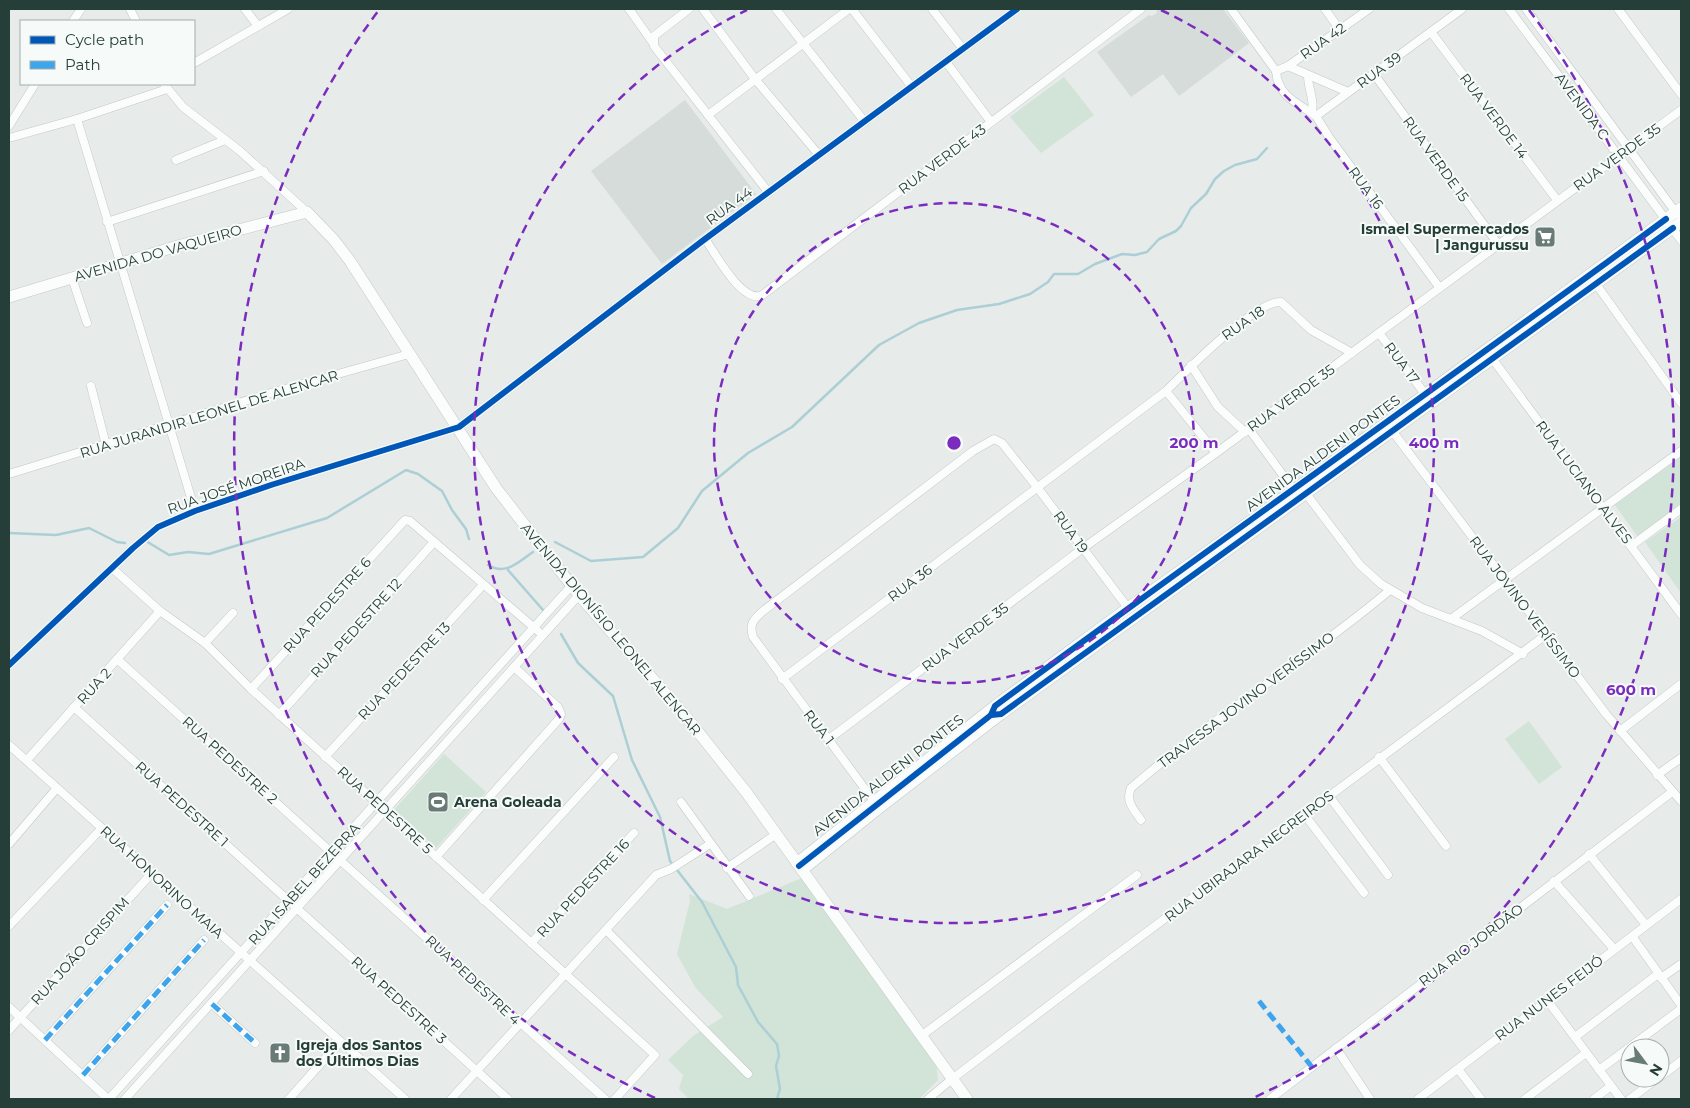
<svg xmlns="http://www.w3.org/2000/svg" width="1690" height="1108" font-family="Montserrat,sans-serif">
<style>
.built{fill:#d5dcd9}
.green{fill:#d2e3d7}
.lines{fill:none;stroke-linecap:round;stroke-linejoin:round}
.stream{stroke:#accfd6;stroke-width:2.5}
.street-casing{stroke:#c4c8c6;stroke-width:9}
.secondary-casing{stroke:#c3c9c6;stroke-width:12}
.street{stroke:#fbfcfc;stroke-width:8}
.secondary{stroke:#fbfcfc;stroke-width:11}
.quiet{stroke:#3ea4ec;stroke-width:5;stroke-dasharray:10 5;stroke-linecap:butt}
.cycleway-casing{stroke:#f6faf8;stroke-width:9}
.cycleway{stroke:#0057b8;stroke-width:6}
.ring{fill:none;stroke:#7b2cbf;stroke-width:2.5;stroke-dasharray:9 6}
.labels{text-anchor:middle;stroke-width:4;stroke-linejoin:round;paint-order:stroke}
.street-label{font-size:14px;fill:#253e38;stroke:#f6faf8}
.poi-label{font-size:14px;font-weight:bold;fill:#253e38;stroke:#f6faf8;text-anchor:start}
.centre{fill:#7b2cbf;stroke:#f6faf8;stroke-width:2.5}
.ring-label{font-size:15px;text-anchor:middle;font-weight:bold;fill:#7b2cbf;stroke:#f6faf8;stroke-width:4;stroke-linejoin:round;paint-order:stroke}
</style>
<rect width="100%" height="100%" fill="#e7ebe9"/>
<g class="built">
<polygon points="1157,9 1223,9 1249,43 1179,96 1163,74 1131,97 1097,52 1149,15 1152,16 1157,13"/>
<polygon points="685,100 756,194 662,264 591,171"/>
</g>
<g class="green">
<polygon points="1064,77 1094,115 1041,153 1010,117"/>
<polygon points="1681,457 1681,505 1638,537 1615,505"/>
<polygon points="1681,517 1681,593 1645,542"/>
<polygon points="1529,721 1562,767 1539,784 1505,739"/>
<polygon points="444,754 486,792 436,848 394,810"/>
<polygon points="802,878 936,1062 938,1080 919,1099 689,1099 679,1089 683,1075 668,1060 693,1036 723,1017 695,987 677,954 690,901 689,894 727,909"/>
</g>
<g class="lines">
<g class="stream">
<polyline points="9,533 56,535 89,528 117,542 125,543"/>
<polyline points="146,541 169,555 188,552 209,554 327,518 406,470 418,474 442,491 452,510 466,529 469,539"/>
<polyline points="555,542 591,561 643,557 678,528 702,491 748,453 792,427 879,345 919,323 957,310 999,304 1030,294 1048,282 1054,274 1078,274 1095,264 1122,254 1135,255 1147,252 1159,239 1176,231 1181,226 1191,208 1206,194 1215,179 1224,171 1235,165 1257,159 1267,148"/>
<path d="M488,565c18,11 30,-3 45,-13"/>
<polyline points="508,570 543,610"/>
<polyline points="561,634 578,663 613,696 632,760 660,817 670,861 702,902 736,967 738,985 758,1022 777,1044 779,1056 776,1066 780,1089 777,1099"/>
</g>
<g class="street-casing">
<g id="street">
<polyline points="130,9 136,21"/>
<polyline points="245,9 258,26"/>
<polyline points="629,9 653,43"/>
<polyline points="689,9 654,36 654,46 769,193"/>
<polyline points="703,9 755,79 819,155"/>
<polyline points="776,9 865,122"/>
<polyline points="852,9 912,87"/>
<polyline points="932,9 963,49"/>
<polyline points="1231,9 1276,71"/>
<polyline points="1325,9 1340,30"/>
<polyline points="1509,9 1681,240"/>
<polyline points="1526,9 1677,214"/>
<polyline points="1618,9 1681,94"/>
<polyline points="73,21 81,9"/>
<polyline points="1431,32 1557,200"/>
<polyline points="946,62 991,122"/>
<polyline points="194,63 288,9"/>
<polyline points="1288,66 1348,92"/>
<polyline points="1276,71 1288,66 1369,9"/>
<path d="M1276,71c2,26 22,32 40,45"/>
<polyline points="1374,74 1498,244"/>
<path d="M1308,76c0,13 7,24 4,37"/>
<polyline points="164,84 183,107 240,151 307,212"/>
<polyline points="708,115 849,9"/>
<polyline points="77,119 195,511"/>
<polyline points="9,126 35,84"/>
<polyline points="9,138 77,119 167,89"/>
<polyline points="176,160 225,140"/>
<polyline points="107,222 264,171"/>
<path d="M705,239c11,15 35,62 56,57l380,-287"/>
<polyline points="72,278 87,323"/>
<polyline points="1596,284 1681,403"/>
<polyline points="1439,287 1329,137 1316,116 1462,9"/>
<polyline points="1379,333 1425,394"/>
<polyline points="1491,357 1681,614"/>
<polyline points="1191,365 1218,407 1245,432"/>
<polyline points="91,386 106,445"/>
<polyline points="1166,391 1216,453"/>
<polyline points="1249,429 1296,493"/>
<polyline points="1393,432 1606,714 1681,801"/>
<polyline points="9,474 274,392 409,354"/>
<polyline points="1304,491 1360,565 1381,584 1422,608 1482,631 1523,654"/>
<polyline points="1631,546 1681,509"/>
<polyline points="112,568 160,611 205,643 251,689 655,1055 615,1099"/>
<polyline points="1451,619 1681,451"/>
<polyline points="205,643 233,613"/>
<polyline points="117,659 605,1099"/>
<polyline points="9,665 133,548 158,527 195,511 271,485 459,427 705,239 1017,9"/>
<path d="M782,679l384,-288c19,-19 90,-91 115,-89l30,28 41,23"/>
<polyline points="251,689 405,520 410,521 538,631"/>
<polyline points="74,707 508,1099"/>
<polyline points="279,715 434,542"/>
<polyline points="1620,731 1681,684"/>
<polyline points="829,739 1082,549 1216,453 1681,110"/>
<polyline points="9,745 405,1099"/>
<polyline points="325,757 483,585"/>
<polyline points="1379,757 1446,846"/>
<polyline points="27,760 160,611"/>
<polyline points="1657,775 1681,758"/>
<polyline points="1329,796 1388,875"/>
<polyline points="681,802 749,896"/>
<path d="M876,804l-123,-167c-4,-13 0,-17 10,-26l210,-160 21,-12 8,4 35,44 91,121"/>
<polyline points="1304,814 1364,893"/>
<path d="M1141,820c-7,-10 -16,-19 -10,-32 82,-71 176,-128 259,-198"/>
<polyline points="9,844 57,788"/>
<polyline points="1589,854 1646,925"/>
<polyline points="436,857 559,719 561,714 558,707 514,667"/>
<polyline points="727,868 775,835"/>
<polyline points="1554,881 1614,949"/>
<polyline points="483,900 614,757"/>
<polyline points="9,926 101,829"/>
<polyline points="606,930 748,1074"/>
<polyline points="1632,936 1681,1005"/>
<polyline points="531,943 634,833"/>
<polyline points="1661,978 1681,964"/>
<polyline points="1547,1000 1621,1099"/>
<polyline points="212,1004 255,1043"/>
<polyline points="9,1007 108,1099"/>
<polyline points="9,1030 152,873"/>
<polyline points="921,1036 1137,875"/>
<polyline points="1575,1037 1658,974"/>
<polyline points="45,1040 167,905"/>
<polyline points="1336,1048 1370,1099"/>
<polyline points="1458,1069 1481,1099"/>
<polyline points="1599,1070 1681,1009"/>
<polyline points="83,1075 204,940"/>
<polyline points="1660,1077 1681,1061"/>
<polyline points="109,1099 572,585"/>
<polyline points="125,1099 579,595"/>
<polyline points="289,1099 340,1042"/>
<polyline points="451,1099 656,875 671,869 710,844"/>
<polyline points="928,1099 952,1079 1081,981 1547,634"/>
<polyline points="1270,1099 1672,792"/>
<polyline points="1418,1099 1681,899"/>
<polyline points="1525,1099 1586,1053"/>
<polyline points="1594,1099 1611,1086"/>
<polyline points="1630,1099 1658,1078"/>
</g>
</g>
<g class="secondary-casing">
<g id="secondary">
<polyline points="9,297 181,245 307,212 334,240 350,261 496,488 579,595 687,718 746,792 967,1099"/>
<polyline points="797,863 995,706 1128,608 1294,490 1681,208"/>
<polyline points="802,870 879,808 1001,714 1681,222"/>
</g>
</g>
<use href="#street" class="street"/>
<use href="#secondary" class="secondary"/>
<g class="quiet">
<polyline points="1259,1001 1312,1067"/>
<polyline points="212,1004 255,1043"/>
<polyline points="45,1040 167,905"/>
<polyline points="83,1075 204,940"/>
</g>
<g class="cycleway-casing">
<g id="cycleway">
<path d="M1666,219c-222,164 -449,323 -671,487l-4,9 10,-1 672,-486"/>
<polyline points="9,665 133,548 158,527 195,511 271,485 459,427 705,239 1017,9"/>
<polyline points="799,866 991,715"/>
</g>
</g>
<use href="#cycleway" class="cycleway"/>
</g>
<g class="ring">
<circle cx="954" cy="443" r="240"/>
<path d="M1161 10A480 480 0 1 1 747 10"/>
<path d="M655 1098A720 720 0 0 1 379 10M1529 10A720 720 0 0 1 1253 1098"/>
</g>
<defs>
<g id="supermarket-square" transform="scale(1.125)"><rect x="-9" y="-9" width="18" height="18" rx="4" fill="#697b76" stroke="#f6faf8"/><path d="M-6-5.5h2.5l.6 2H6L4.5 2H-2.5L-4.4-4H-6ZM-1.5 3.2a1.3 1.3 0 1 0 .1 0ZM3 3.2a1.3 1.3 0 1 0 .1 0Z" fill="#fff"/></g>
<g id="stadium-square" transform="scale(1.125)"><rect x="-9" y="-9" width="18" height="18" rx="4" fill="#697b76" stroke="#f6faf8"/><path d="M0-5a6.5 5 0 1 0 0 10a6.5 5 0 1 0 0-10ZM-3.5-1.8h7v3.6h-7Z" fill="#fff"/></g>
<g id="church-square" transform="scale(1.125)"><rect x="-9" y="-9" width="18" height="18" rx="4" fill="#697b76" stroke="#f6faf8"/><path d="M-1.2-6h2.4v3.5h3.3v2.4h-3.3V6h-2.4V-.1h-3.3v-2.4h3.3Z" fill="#fff"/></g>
</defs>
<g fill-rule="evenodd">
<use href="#supermarket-square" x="1545" y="237"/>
<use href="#stadium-square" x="438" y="802"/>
<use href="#church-square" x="280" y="1053"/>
</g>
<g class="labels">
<g class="street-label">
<text transform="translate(1323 41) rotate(-35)" y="5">RUA 42</text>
<text transform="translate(1379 70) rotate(-36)" y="5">RUA 39</text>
<text transform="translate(1582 106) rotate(53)" y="5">AVENIDA C</text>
<text transform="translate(1494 116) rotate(53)" y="5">RUA VERDE 14</text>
<text transform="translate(1617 157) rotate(-36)" y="5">RUA VERDE 35</text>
<text transform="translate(942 159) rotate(-37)" y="5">RUA VERDE 43</text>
<text transform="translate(1436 159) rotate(54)" y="5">RUA VERDE 15</text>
<text transform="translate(1366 188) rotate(54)" y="5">RUA 16</text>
<text transform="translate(729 206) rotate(-36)" y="5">RUA 44</text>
<text transform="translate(158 253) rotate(-16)" y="5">AVENIDA DO VAQUEIRO</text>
<text transform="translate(1243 323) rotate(-35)" y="5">RUA 18</text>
<text transform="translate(1402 363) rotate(53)" y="5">RUA 17</text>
<text transform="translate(1291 398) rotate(-36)" y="5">RUA VERDE 35</text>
<text transform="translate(209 414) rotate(-17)" y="5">RUA JURANDIR LEONEL DE ALENCAR</text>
<text transform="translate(1323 453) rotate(-36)" y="5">AVENIDA ALDENI PONTES</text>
<text transform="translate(1584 482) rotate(53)" y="5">RUA LUCIANO ALVES</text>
<text transform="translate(236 486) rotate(-19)" y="5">RUA JOSÉ MOREIRA</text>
<text transform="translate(1071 532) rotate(54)" y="5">RUA 19</text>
<text transform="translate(910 583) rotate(-37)" y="5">RUA 36</text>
<text transform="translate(327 605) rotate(-48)" y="5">RUA PEDESTRE 6</text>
<text transform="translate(1525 607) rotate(53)" y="5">RUA JOVINO VERÍSSIMO</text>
<text transform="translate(356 628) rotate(-48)" y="5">RUA PEDESTRE 12</text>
<text transform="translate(611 629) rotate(50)" y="5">AVENIDA DIONÍSIO LEONEL ALENCAR</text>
<text transform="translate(965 637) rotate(-37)" y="5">RUA VERDE 35</text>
<text transform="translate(404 671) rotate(-47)" y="5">RUA PEDESTRE 13</text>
<text transform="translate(94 686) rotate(-48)" y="5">RUA 2</text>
<text transform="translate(1246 700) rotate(-37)" y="5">TRAVESSA JOVINO VERÍSSIMO</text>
<text transform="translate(819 727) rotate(52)" y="5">RUA 1</text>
<text transform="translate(230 760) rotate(42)" y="5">RUA PEDESTRE 2</text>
<text transform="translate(888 775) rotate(-38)" y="5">AVENIDA ALDENI PONTES</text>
<text transform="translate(182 804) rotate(42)" y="5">RUA PEDESTRE 1</text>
<text transform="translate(385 810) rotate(42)" y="5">RUA PEDESTRE 5</text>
<text transform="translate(1249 856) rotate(-37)" y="5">RUA UBIRAJARA NEGREIROS</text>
<text transform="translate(162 882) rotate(42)" y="5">RUA HONORINO MAIA</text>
<text transform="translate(304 884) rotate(-48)" y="5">RUA ISABEL BEZERRA</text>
<text transform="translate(583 888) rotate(-47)" y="5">RUA PEDESTRE 16</text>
<text transform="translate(1471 945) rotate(-37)" y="5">RUA RIO JORDÃO</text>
<text transform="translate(80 951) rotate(-48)" y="5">RUA JOÃO CRISPIM</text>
<text transform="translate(473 980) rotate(43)" y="5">RUA PEDESTRE 4</text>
<text transform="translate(1549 998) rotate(-37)" y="5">RUA NUNES FEIJÓ</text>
<text transform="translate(399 1000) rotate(42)" y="5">RUA PEDESTRE 3</text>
</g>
<g class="poi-label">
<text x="1529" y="234" text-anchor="end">Ismael Supermercados<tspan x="1529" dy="16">| Jangurussu</tspan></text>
<text x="454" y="807">Arena Goleada</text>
<text x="296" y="1050">Igreja dos Santos<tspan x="296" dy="16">dos Últimos Dias</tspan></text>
</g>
</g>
<circle cx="954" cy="443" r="8" class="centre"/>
<g class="ring-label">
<text x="1194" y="448">200 m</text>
<text x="1434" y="448">400 m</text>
<text x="1631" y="695">600 m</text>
</g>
<rect width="1690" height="1108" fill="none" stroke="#253e38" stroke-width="20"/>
<rect x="20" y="20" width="175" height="65" fill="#f6faf8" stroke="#a2afab"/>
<rect x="30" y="36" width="25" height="8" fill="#0057b8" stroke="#a2afab"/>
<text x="65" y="45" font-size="15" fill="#253e38">Cycle path</text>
<rect x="30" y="61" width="25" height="8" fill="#3ea4ec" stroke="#a2afab"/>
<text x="65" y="70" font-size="15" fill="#253e38">Path</text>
<g transform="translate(1645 1063) rotate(122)"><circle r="24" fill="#f6faf8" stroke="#a2afab"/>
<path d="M0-4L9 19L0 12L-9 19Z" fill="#697b76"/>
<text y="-8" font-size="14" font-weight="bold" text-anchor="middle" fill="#253e38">N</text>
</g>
</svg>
